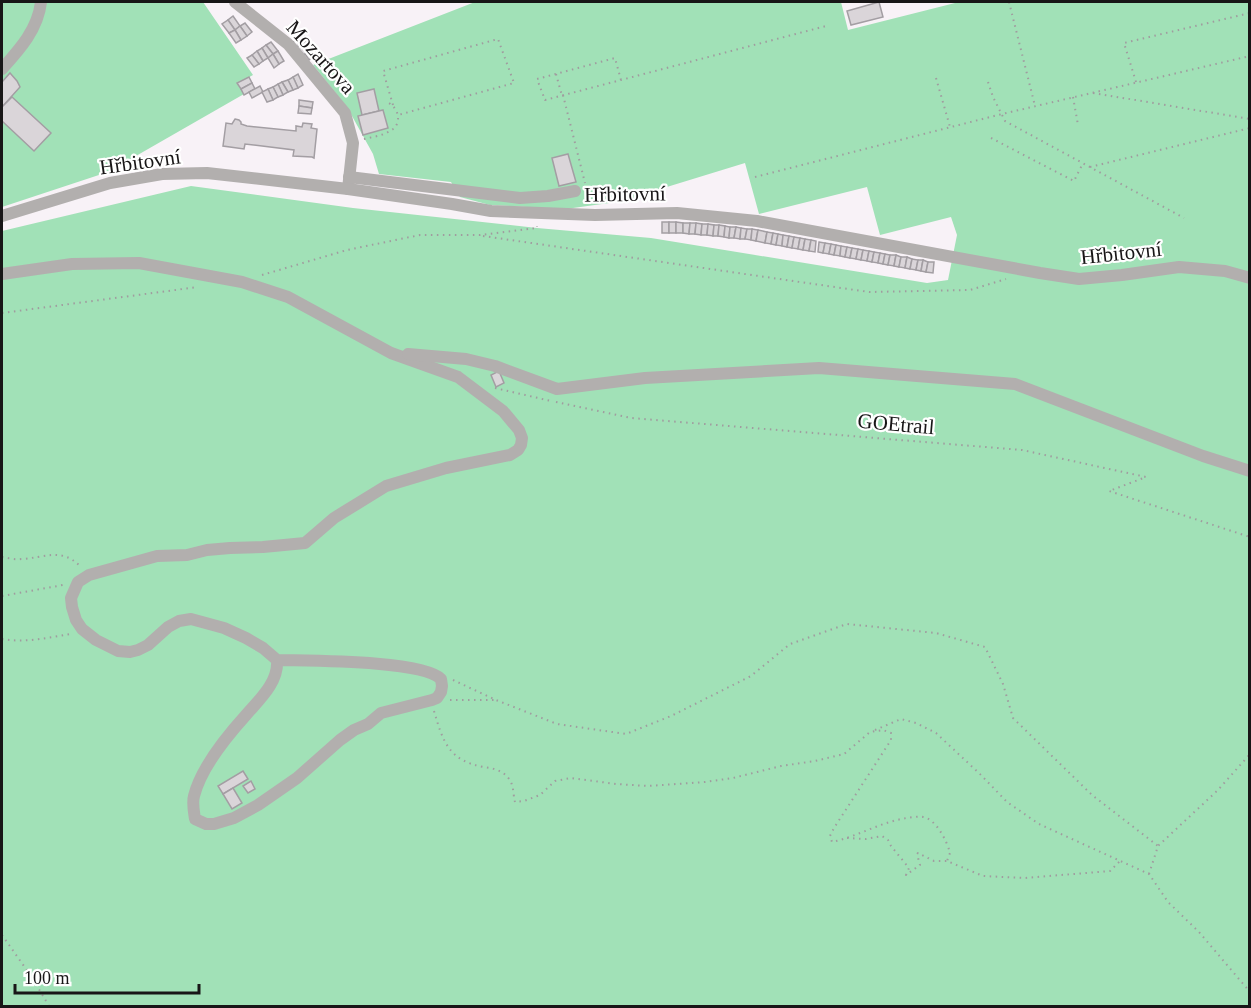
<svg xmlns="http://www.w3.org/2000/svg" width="1251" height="1008" font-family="'Times New Roman',serif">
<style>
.green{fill:#a1e1b7}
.building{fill:#dad5d9;stroke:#a39ea3;stroke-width:1.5}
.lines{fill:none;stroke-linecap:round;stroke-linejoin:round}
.path{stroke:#a09c9f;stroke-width:2;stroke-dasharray:1.5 4.5;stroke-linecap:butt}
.minor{stroke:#b2afae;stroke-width:12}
.labels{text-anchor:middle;stroke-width:4.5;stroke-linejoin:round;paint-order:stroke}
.street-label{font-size:21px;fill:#181617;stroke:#fff}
</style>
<rect width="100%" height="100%" fill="#f8f2f7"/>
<g class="green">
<polygon points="2,2 203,2 253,75 238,83 244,94 108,172 2,207"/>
<polygon points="475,2 841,2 848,30 959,2 1249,2 1249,1006 2,1006 2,231 191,186 353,208 537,228 651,238 927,283 948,280 957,235 951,217 880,235 867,187 759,214 745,163 644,194 645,198 566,209 490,205 460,197 451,182 379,174 373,154 347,107 313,65"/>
</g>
<g class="building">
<polygon points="879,2 883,17 851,25 847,11"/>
<polygon points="233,16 240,26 235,30 228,20"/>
<polygon points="228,20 235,30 229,33 222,24"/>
<polygon points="245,23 252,32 247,36 240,26"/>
<polygon points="240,26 247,36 241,40 235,30"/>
<polygon points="235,30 241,40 236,43 229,33"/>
<polygon points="303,34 307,40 297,47 293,42"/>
<polygon points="307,40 313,48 304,55 297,47"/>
<polygon points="271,42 278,51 273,54 266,45"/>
<polygon points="266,45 273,54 268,58 262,48"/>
<polygon points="262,48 268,58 263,61 257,51"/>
<polygon points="313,48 317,54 309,60 305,54"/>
<polygon points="257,51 263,61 259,64 252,55"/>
<polygon points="278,51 284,61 279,64 273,54"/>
<polygon points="273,54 279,64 274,68 268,58"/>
<polygon points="252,55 259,64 254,67 247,58"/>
<polygon points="10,73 17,81 20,87 2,107 2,82"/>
<polygon points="298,74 303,85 298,88 293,77"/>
<polygon points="249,77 252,83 241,89 237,83"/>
<polygon points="293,77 298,88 293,90 288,80"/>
<polygon points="288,80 293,90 288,92 282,82"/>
<polygon points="282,82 288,92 283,95 278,84"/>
<polygon points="252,83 255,89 244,95 241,89"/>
<polygon points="278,84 283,95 278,97 273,87"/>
<polygon points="260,86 263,92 252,98 249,92"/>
<polygon points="273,87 278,97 273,100 268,89"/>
<polygon points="268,89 273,100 267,102 262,92"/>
<polygon points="374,89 379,111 362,115 357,93"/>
<polygon points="12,97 51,133 34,151 2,121 2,107"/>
<polygon points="299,100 313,102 312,108 299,106"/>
<polygon points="299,106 312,108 311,114 298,113"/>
<polygon points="383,110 388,128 363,135 358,116"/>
<polygon points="235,119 239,120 241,122 241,124 247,126 296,131 296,126 302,127 303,123 312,124 311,128 317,129 314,158 312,157 293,156 294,150 245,144 244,149 223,146 226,123 232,124"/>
<polygon points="568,154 576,182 559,186 552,158"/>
<rect x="662" y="222" width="7" height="11"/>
<rect x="669" y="222" width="7" height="11"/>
<polygon points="676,222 683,223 683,233 676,233"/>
<polygon points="683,223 690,223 689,234 683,233"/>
<polygon points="690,223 696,223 695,234 689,234"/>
<polygon points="696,223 702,224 701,235 695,234"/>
<polygon points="702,224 708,224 707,235 701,235"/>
<polygon points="708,224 714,225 713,236 707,235"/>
<polygon points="714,225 719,225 718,236 713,236"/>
<polygon points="719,225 725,226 724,237 718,236"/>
<polygon points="725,226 730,227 729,238 724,237"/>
<polygon points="730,227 736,227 734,238 729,238"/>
<polygon points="736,227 741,228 740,239 734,238"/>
<polygon points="741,228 747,229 745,239 740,239"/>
<polygon points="747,229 752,229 751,240 745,239"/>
<polygon points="752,229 758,230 756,241 751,240"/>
<polygon points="758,230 767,232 765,243 756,241"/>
<polygon points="767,232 773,233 771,244 765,243"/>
<polygon points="773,233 778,234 776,245 771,244"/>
<polygon points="778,234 783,235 782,246 776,245"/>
<polygon points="783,235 789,236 787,247 782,246"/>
<polygon points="789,236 794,237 792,248 787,247"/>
<polygon points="794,237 800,238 798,249 792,248"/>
<polygon points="800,238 805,239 803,250 798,249"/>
<polygon points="805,239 811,240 809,251 803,250"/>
<polygon points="811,240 816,241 815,252 809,251"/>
<polygon points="819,242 825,243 823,253 818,252"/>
<polygon points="825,243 831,244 829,254 823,253"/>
<polygon points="831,244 836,245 834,255 829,254"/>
<polygon points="836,245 841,246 840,256 834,255"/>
<polygon points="841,246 847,247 845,257 840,256"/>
<polygon points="847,247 852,248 850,258 845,257"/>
<polygon points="852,248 858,249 856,259 850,258"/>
<polygon points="858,249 863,250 861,260 856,259"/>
<polygon points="863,250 869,251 867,261 861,260"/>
<polygon points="869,251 874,252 872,262 867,261"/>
<polygon points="874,252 880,253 878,263 872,262"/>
<polygon points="880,253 885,254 883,264 878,263"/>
<polygon points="885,254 890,255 888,265 883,264"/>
<polygon points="890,255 896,255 894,266 888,265"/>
<polygon points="896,255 901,257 899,267 894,266"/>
<polygon points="901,257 907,257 905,268 899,267"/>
<polygon points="907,257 912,259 910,269 905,268"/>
<polygon points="912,259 918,260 916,270 910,269"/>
<polygon points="918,260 923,260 921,271 916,270"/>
<polygon points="923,260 928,262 926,272 921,271"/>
<polygon points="928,262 934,262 933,273 926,272"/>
<polygon points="499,371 504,383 496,387 491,375"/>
<polygon points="243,771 248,779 223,794 218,786"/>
<polygon points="251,781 255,789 248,793 243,786"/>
<polygon points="233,788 242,803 232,809 223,794"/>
</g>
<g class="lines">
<g class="path">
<polyline points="1009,2 1035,106"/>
<polyline points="556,74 562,96"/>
<polyline points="936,78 950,127"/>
<polyline points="621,80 615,58 537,79 545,100 826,26"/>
<polyline points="988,82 993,97 1005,121 1184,218"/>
<polyline points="1136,82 1124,43 1250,13"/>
<polyline points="1093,93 1250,119"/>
<polyline points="563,95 585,183"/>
<polyline points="1073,97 1078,125"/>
<polyline points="393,105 383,71 498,39 514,83 398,115"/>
<polyline points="991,138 1074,181 1083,163"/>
<path d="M364,139c8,-2 17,-3 24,-7 15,-6 12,-24 -1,-30"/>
<polyline points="1090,167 1250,128"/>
<polyline points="755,177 1002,114 1250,56"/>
<polyline points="483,236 869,292 970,290 1006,279"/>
<polyline points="262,275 347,250 420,235 480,235 537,228 537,226"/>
<polyline points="2,313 198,287"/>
<polyline points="495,388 551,401"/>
<polyline points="556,402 631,418 1022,450 1146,477 1109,491 1250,537"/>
<path d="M2,557c6,1 13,3 19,2 23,-1 40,-12 59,7"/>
<polyline points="2,596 63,585"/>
<path d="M2,639c22,4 46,-1 68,-5"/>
<polyline points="453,680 496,700 557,724 626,734 671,716 751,676 790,644 847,624 936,633 985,647 1003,684 1013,718 1092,795 1158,846"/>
<polyline points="450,700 496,700"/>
<path d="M434,711c9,31 15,50 50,56 9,1 20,4 25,12 5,6 4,16 6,23l9,-1 16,-6 15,-14 16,-3 45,6 32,2 57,-4 28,-4 48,-12 34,-5 29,-7 26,-22 13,-2 8,3v7l-57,88 -4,8 2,6c28,-6 51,-22 82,-25 3,0 6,-1 9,0 13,2 24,24 27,36l-3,8 36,15 42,2 85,-7 10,-10"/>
<polyline points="875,730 901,719 916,723 936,733 981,775 1007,802 1039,824 1149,874 1168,902 1199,932 1250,992"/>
<polyline points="847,838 866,839 882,836 888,840 891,846 909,868 906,875 920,865 917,854 918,853 934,861 947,861"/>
<polyline points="1149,874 1158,846 1218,790 1250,754"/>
<polyline points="2,935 31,976 49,1006"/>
</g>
<g class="minor">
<polyline points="235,2 288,44 345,113 353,143 348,189"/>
<path d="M2,69c18,-20 36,-40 39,-67"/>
<polyline points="349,177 520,198 548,196 575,191"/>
<polyline points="2,216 110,183 162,174 207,173 348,189 452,204 491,211 595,215 677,213 757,221 1040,273 1079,279 1122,275 1179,267 1225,271 1250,278"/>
<path d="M2,274l70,-10 67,-1 103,19 46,15 103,56 67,24 45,34 16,19 3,8 -1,7 -3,5 -8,5 -64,13 -60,18 -52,32 -29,25 -42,4 -33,1 -23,2 -20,5 -30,1 -68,19 -11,7 -7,16 1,9 4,13 6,9 14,11 22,11 12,1 8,-2 10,-5 20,-18 11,-6 12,-2 33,9 22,10 17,10 14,12c2,22 -18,40 -31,55 -19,21 -45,53 -52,81 -2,7 0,16 1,23l11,5h8l20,-6 24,-13 39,-27 43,-38 14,-10 14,-6 13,-11 51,-13 5,-2 4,-6 1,-6 -1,-7c-20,-19 -133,-18 -164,-19"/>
<polyline points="408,354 466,359 495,366 557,389 645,378 819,368 1015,384 1203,456 1250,471"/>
</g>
</g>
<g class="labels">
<g class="street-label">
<text transform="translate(321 57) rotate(48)" y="7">Mozartova</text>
<text transform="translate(140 162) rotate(-8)" y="7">Hřbitovní</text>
<text transform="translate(625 194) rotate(-1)" y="7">Hřbitovní</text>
<text transform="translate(1121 253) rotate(-6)" y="7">Hřbitovní</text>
<text transform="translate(896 424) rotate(5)" y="7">GOEtrail</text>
</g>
</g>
<rect width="1251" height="1008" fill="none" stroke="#181617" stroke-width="6"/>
<path d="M15 984v9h184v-9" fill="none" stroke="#181617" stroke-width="3"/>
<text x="24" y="984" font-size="18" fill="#181617" stroke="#ffffff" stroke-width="4.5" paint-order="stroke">100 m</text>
</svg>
